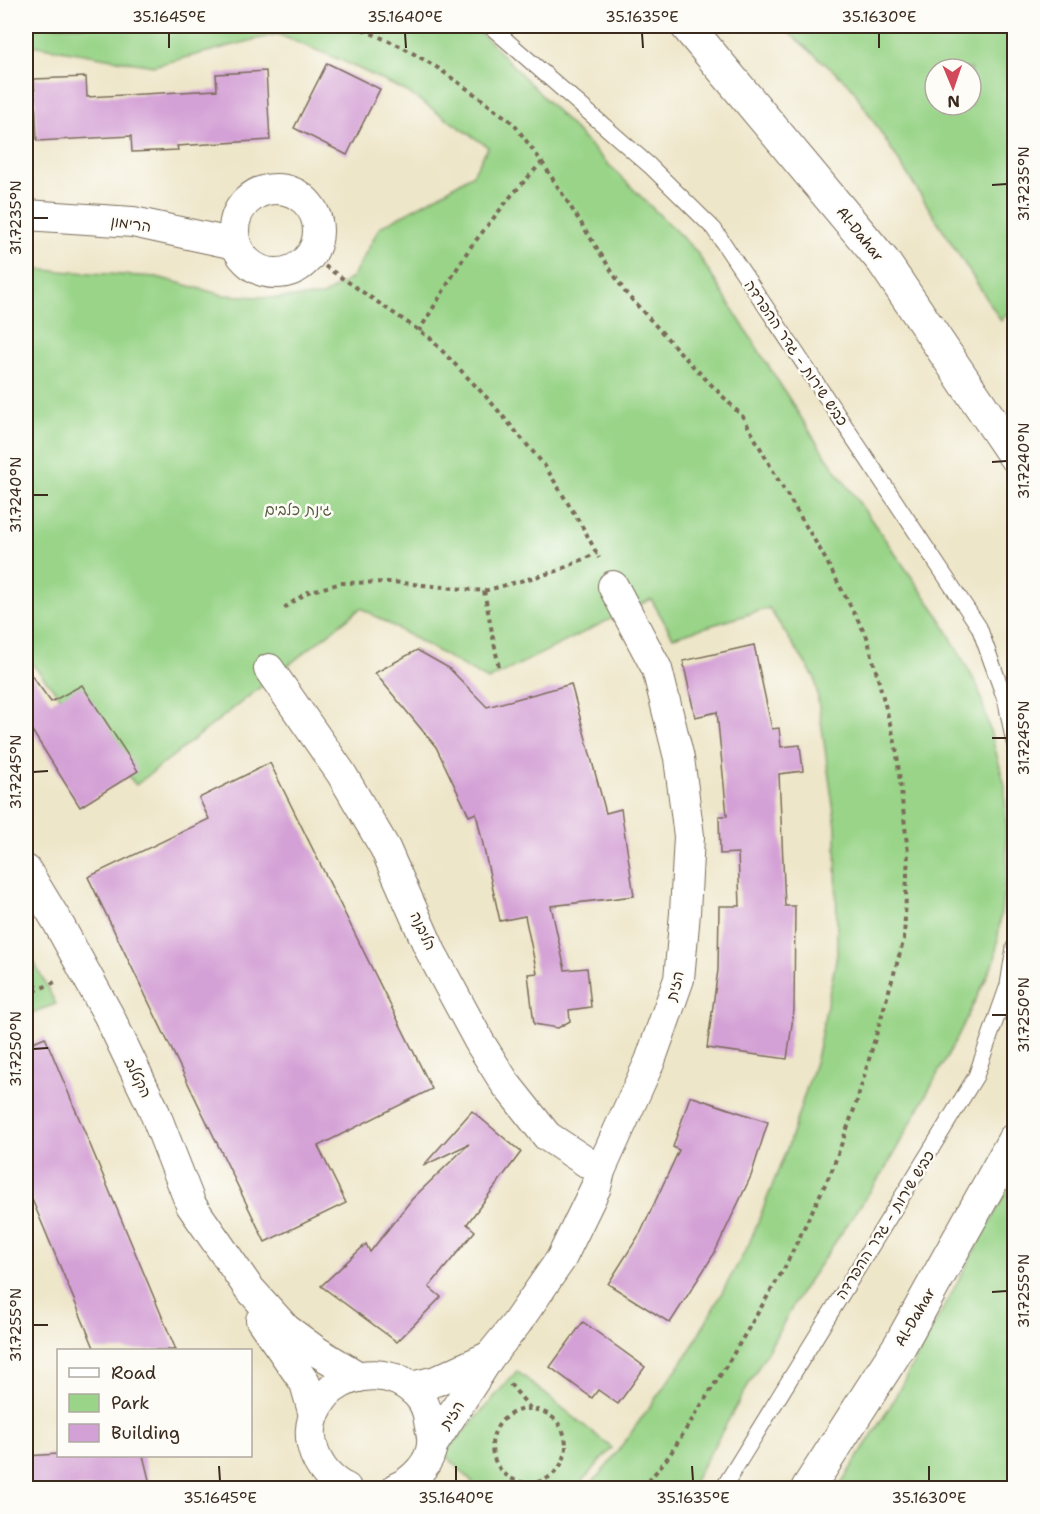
<svg xmlns="http://www.w3.org/2000/svg" width="1040" height="1514" font-family="'Shantell Sans','Playpen Sans Hebrew',sans-serif">
<style>
.green{fill:#99d488;stroke:#6a7f53;stroke-width:1.5;fill-rule:evenodd}
.building{fill:#d4a1d6}
.lines{fill:none;stroke-linecap:round;stroke-linejoin:round}
.service-casing{stroke:#7a6c5a;stroke-width:17}
.minor-casing{stroke:#7a6c5a;stroke-width:32}
.tertiary-casing{stroke:#7a6c5a;stroke-width:35}
.path{stroke:#7a6c5a;stroke-width:4;stroke-dasharray:4.5 4.5;stroke-linecap:butt}
.service{stroke:#fff;stroke-width:15}
.minor{stroke:#fff;stroke-width:30}
.tertiary{stroke:#fff;stroke-width:33}
.ticks{fill:none;stroke:#3b2a1e;stroke-width:2}
.labels{text-anchor:middle;stroke-width:5;stroke-linejoin:round;paint-order:stroke}
.street-label{font-size:15px;fill:#3b2a1e;stroke:#fdfcf7}
.park-label{font-size:15px;fill:#575d3e;stroke:#fdfcf7}
.neatline{fill:none;stroke:#3b2a1e;stroke-width:2}
.ticks-label{font-size:15px;text-anchor:middle;fill:#3b2a1e}
</style>
<rect width="100%" height="100%" fill="#fdfcf7"/>
<filter id="ink" filterUnits="userSpaceOnUse"><feTurbulence type="fractalNoise" baseFrequency=".0167" numOctaves="2"/><feDisplacementMap in="SourceGraphic" scale="12" xChannelSelector="R" yChannelSelector="G"/><feConvolveMatrix kernelMatrix="1 2 1 2 8 2 1 2 1" color-interpolation-filters="sRGB"/></filter>
<filter id="wash" filterUnits="userSpaceOnUse"><feTurbulence type="fractalNoise" baseFrequency=".008" numOctaves="4" result="noise"/><feDisplacementMap in="SourceGraphic" scale="24" xChannelSelector="R" yChannelSelector="G"/><feGaussianBlur stdDeviation="1.35" result="paint"/><feColorMatrix in="noise" values="0 0 0 0 0 0 0 0 0 0 0 0 0 0 0 0 0 1.4 0 .05"/><feComposite in="paint" operator="in"/></filter>
<g filter="url(#wash)">
<rect width="100%" height="100%" fill="#eee6c9"/>
<g class="green">
<polygon points="26,26 471,26 486,38 607,163 696,251 817,443 937,613 978,687 1005,785 1007,866 995,960 955,1042 886,1168 801,1292 690,1488 587,1488 607,1466 689,1352 749,1244 788,1146 816,1059 837,955 836,827 815,678 769,608 673,637 651,599 488,680 361,608 136,785 26,657 26,269 157,277 223,295 277,298 322,296 352,278 380,227 441,194 473,174 488,147 407,92 343,61 277,34 153,66 26,44"/>
<path d="M781,26h233v279l-13,16 -150,-235zM935,69h36v36h-36z"/>
<polygon points="26,947 56,1004 26,1015"/>
<polygon points="1014,1178 1014,1488 838,1488 888,1410"/>
<polygon points="517,1371 612,1448 576,1488 478,1488 444,1454"/>
</g>
<g id="blocks">
<g class="building">
<polygon points="327,63 380,89 347,155 294,128"/>
<polygon points="266,71 270,140 177,146 178,150 132,152 131,136 37,141 34,79 86,77 87,97 217,90 216,74"/>
<polygon points="754,645 772,729 779,728 781,747 800,745 803,771 779,774 785,906 795,906 794,1010 787,1059 707,1048 718,970 719,906 740,906 738,853 720,854 719,816 727,816 717,712 695,717 683,661"/>
<polygon points="417,650 449,668 487,707 571,684 606,813 621,809 634,896 551,906 565,970 587,968 591,1007 569,1010 570,1021 558,1028 534,1024 528,974 537,973 525,916 500,921 476,813 469,816 436,747 375,673"/>
<polygon points="26,668 51,702 82,685 138,771 80,807 26,721"/>
<polygon points="270,763 432,1089 318,1146 346,1203 265,1242 88,877 209,819 199,798"/>
<polygon points="45,1037 176,1350 95,1350 26,1185 26,1045"/>
<polygon points="690,1096 768,1122 751,1176 714,1254 670,1323 608,1284 641,1232 679,1150 673,1147"/>
<polygon points="472,1111 521,1152 467,1224 475,1231 429,1287 441,1297 397,1342 321,1286 366,1244 370,1252 412,1199 469,1144 423,1166"/>
<polygon points="583,1322 645,1367 618,1404 598,1390 592,1398 550,1367"/>
<polygon points="58,1454 58,1455 143,1455 151,1488 26,1488 26,1456"/>
</g>
</g>
</g>
<g filter="url(#ink)">
<use href="#blocks" fill-opacity="0" stroke="#7a6c5a" stroke-width="1.5"/>
<g class="lines">
<g class="service-casing">
<g id="service">
<polyline points="490,26 650,166 714,229 979,627 1006,702 1014,743"/>
<polyline points="723,1488 976,1076 1008,985 1014,947"/>
</g>
</g>
<g class="minor-casing">
<g id="minor">
<circle cx="276" cy="231" r="42"/>
<polyline points="26,215 133,222 235,244"/>
<polyline points="269,669 341,773 385,848 431,952 480,1043 505,1083 547,1136 600,1171"/>
<polyline points="26,870 57,921 109,1016 153,1108 191,1205 248,1287 286,1329 316,1351 359,1377"/>
<polyline points="261,1320 305,1383 314,1415"/>
<polyline points="396,1379 411,1387 436,1381 490,1356"/>
<polyline points="433,1444 490,1356 516,1324 561,1259 596,1187 600,1171 650,1061 679,979 685,913 689,836 679,758 657,669 613,586"/>
<path d="M346,1488c-20,-9 -33,-29 -35,-50 -2,-18 8,-38 21,-49 25,-19 61,-19 84,4 7,7 12,18 13,28 1,7 4,16 3,23 -1,19 -19,37 -36,44"/>
</g>
</g>
<g class="tertiary-casing">
<g id="tertiary">
<polyline points="687,26 883,261 1014,455"/>
<polyline points="808,1488 900,1345 1014,1140"/>
</g>
</g>
<g class="path">
<polyline points="355,26 402,47 435,66 473,93 513,123 542,162 511,196 469,249 419,331"/>
<polyline points="542,162 625,292 689,362 743,417 777,478 821,551 867,637 896,746 908,853 904,939 856,1104 832,1170 785,1267 728,1363 669,1456 643,1488"/>
<polyline points="310,256 430,338 490,401 545,466 585,531 599,558"/>
<polyline points="484,591 499,668"/>
<polyline points="284,608 308,592 342,583 392,582 484,591 557,571 597,553"/>
<polyline points="26,980 41,988"/>
<polyline points="26,995 55,982"/>
<polyline points="510,1384 530,1408"/>
<circle cx="529" cy="1446" r="37"/>
</g>
<use href="#service" class="service"/>
<use href="#minor" class="minor"/>
<use href="#tertiary" class="tertiary"/>
</g>
</g>
<path class="ticks" d="M169,33v15M405,33l1,15M642,33l1,15M879,33v15M992,185l15,-1M33,218h15M992,462l15,-1M33,495h15M992,738h15M33,772l15,-1M992,1015h15M33,1049l15,-1M992,1292l15,-1M33,1325h15M219,1466l1,15M456,1466v15M692,1466l1,15M929,1466v15"/>
<g class="labels">
<g class="street-label">
<text transform="translate(131 224) rotate(8)" y="5">הרימון</text>
<text transform="translate(860 234) rotate(51)" y="5">Al-Dahar</text>
<text transform="translate(796 353) rotate(56)" y="5">כביש שירות - גדר ההפרדה</text>
<text transform="translate(423 931) rotate(65)" y="5">הליבנה</text>
<text transform="translate(675 986) rotate(-75)" y="5">הזית</text>
<text transform="translate(138 1078) rotate(64)" y="5">הקטלב</text>
<text transform="translate(885 1225) rotate(-58)" y="5">כביש שירות - גדר ההפרדה</text>
<text transform="translate(915 1317) rotate(-60)" y="5">Al-Dahar</text>
<text transform="translate(452 1415) rotate(-56)" y="5">הזית</text>
</g>
<g class="park-label">
<text x="298" y="515">גינת כלבים</text>
</g>
</g>
<rect width="1040" height="1514" fill="none" stroke="#fdfcf7" stroke-width="66"/>
<rect x="57" y="1349" width="195" height="108" fill="#fdfcf7" stroke="#afa8a0" stroke-width="1.5"/>
<rect x="69" y="1368" width="30" height="9" fill="#ffffff" stroke="#afa8a0" stroke-width="1.5"/>
<text x="111" y="1379" font-size="18" fill="#3b2a1e">Road</text>
<rect x="69" y="1394" width="30" height="18" fill="#99d488" stroke="#afa8a0" stroke-width="1.5"/>
<text x="111" y="1409" font-size="18" fill="#3b2a1e">Park</text>
<rect x="69" y="1424" width="30" height="18" fill="#d4a1d6" stroke="#afa8a0" stroke-width="1.5"/>
<text x="111" y="1439" font-size="18" fill="#3b2a1e">Building</text>
<g transform="translate(953 87) rotate(178)"><circle r="28" fill="#fdfcf7" stroke="#afa8a0" stroke-width="1.5"/>
<path d="M0-4.5L10 22L0 15L-10 22Z" fill="#d1495b"/>
<text y="-9" font-size="16" font-weight="bold" text-anchor="middle" fill="#3b2a1e">N</text>
</g>
<rect x="33" y="33" width="974" height="1448" class="neatline"/>
<g class="ticks-label">
<text x="169" y="22">35.1645°E</text>
<text x="405" y="22">35.1640°E</text>
<text x="642" y="22">35.1635°E</text>
<text x="879" y="22">35.1630°E</text>
<text transform="translate(1024 184) rotate(-90)" y="5">31.7235°N</text>
<text transform="translate(16 218) rotate(-90)" y="5">31.7235°N</text>
<text transform="translate(1024 461) rotate(-90)" y="5">31.7240°N</text>
<text transform="translate(16 495) rotate(-90)" y="5">31.7240°N</text>
<text transform="translate(1024 738) rotate(-90)" y="5">31.7245°N</text>
<text transform="translate(16 772) rotate(-90)" y="5">31.7245°N</text>
<text transform="translate(1024 1015) rotate(-90)" y="5">31.7250°N</text>
<text transform="translate(16 1049) rotate(-90)" y="5">31.7250°N</text>
<text transform="translate(1024 1291) rotate(-90)" y="5">31.7255°N</text>
<text transform="translate(16 1325) rotate(-90)" y="5">31.7255°N</text>
<text x="220" y="1503">35.1645°E</text>
<text x="456" y="1503">35.1640°E</text>
<text x="693" y="1503">35.1635°E</text>
<text x="929" y="1503">35.1630°E</text>
</g>
</svg>
